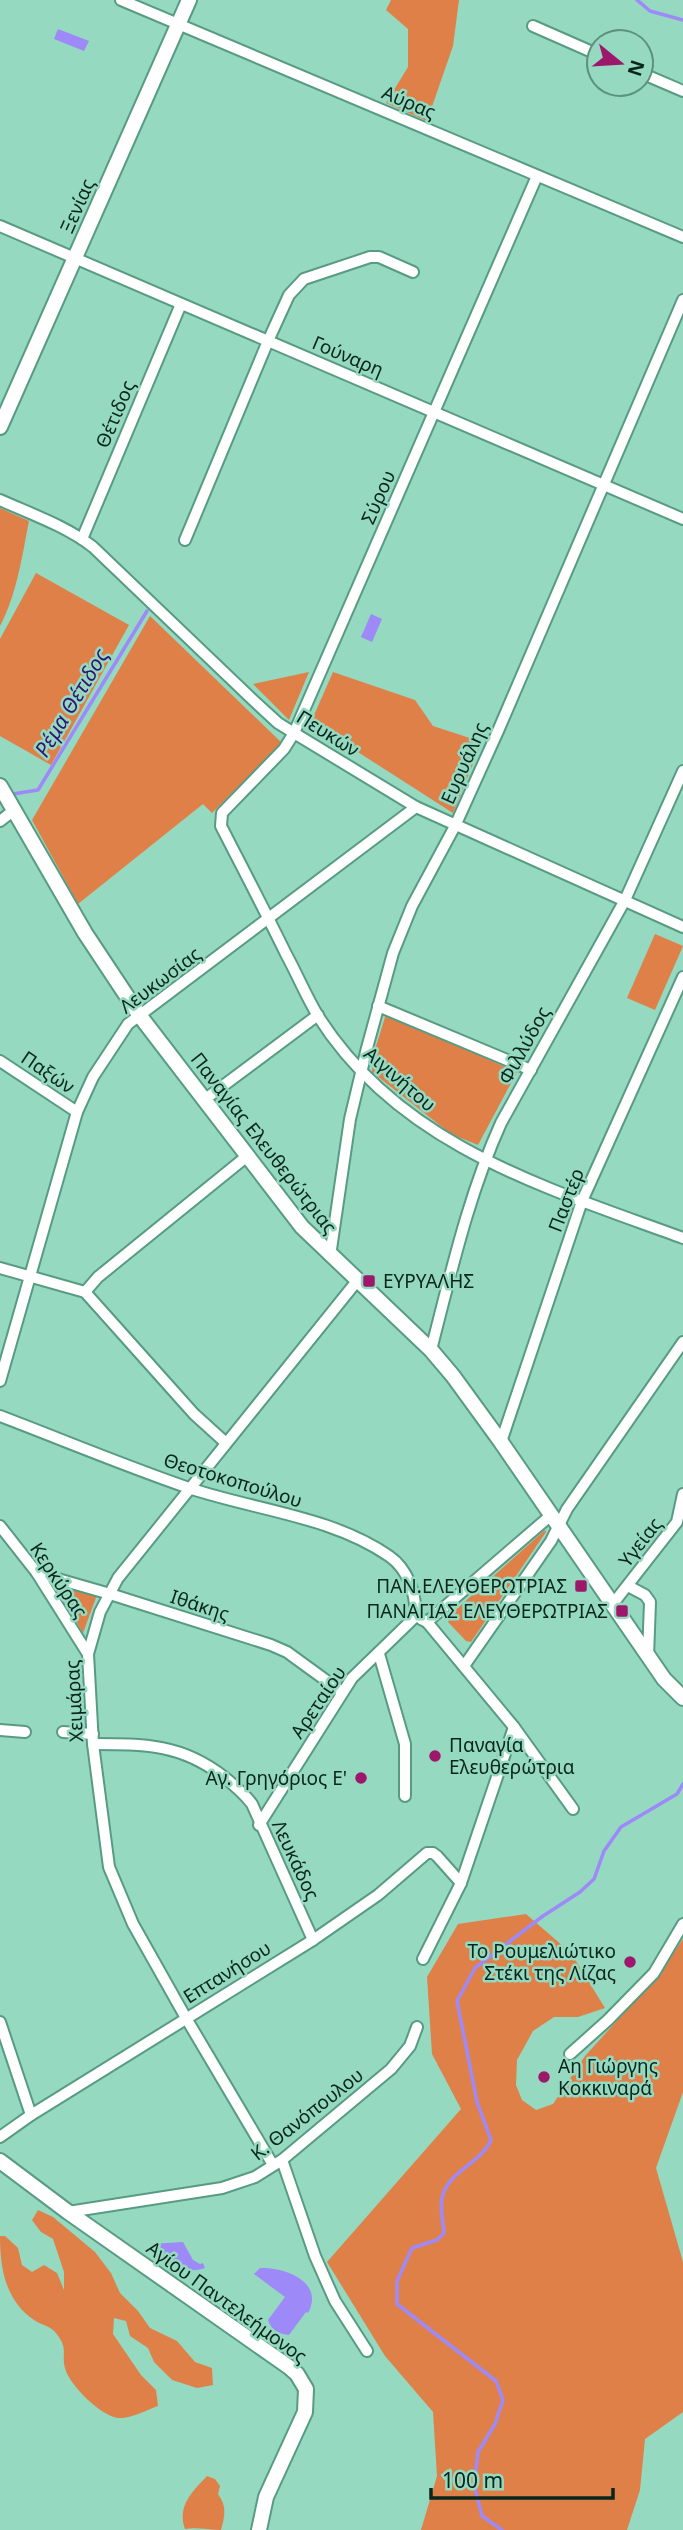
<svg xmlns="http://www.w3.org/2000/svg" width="683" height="2530" font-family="'Noto Sans',sans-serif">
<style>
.green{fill:#df8049}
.water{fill:#9d8af8}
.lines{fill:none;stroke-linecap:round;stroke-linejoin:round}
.stream{stroke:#9d8af8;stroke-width:3.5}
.minor-casing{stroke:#589b83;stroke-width:14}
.tertiary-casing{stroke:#589b83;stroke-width:18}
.minor{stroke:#fff;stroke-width:10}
.tertiary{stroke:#fff;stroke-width:14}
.poi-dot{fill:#9d186a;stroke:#95d9c0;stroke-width:2.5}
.labels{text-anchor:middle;stroke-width:5;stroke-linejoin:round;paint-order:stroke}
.street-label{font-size:19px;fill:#09261d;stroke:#95d9c0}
.poi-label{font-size:19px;fill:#09261d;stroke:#95d9c0;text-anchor:end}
.water-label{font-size:21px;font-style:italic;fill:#331374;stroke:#95d9c0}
</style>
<rect width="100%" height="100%" fill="#95d9c0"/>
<g class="green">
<polygon points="391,0 459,0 453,46 427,121 386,103 408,67 408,29 386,10"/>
<path d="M0,508l29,13c-7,35 -12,73 -29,105z"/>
<polygon points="36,573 129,625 51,765 0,736 0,639"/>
<polygon points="150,616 282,743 212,813 203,804 78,904 32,820"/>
<polygon points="309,672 289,720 253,684"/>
<polygon points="333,672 415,700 433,726 482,742 453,813 311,722"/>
<polygon points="655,934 683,946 655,1010 627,998"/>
<polygon points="386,1014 517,1072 478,1145 451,1134 372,1072 373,1056"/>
<polygon points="545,1530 546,1532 471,1642 466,1641 448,1622 451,1614"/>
<polygon points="68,1586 97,1595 83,1633 60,1594 63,1587"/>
<polygon points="526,1914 571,1953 605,2008 578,2017 554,2017 533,2031 517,2060 516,2085 522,2100 536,2110 553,2104 585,2056 660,1973 683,1939 683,2092 656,2168 683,2262 683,2412 645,2439 640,2490 627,2530 421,2530 437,2476 433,2412 385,2356 327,2262 461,2109 432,2054 427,1977 458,1924"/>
<path d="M38,2210l15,7 42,35 16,21 9,20 18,18 12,17 27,13 18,21 17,6 1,17 -16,3 -25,-8 -18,-18 -6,-14 -18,-12 -4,-15 -12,-3 -1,16 28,41 15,15 2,16c-11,4 -28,13 -40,12 -17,-2 -49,-33 -53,-50 -4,-16 4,-18 -9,-35 -5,-7 -15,-8 -22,-13 -29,-20 -34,-52 -34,-84h5l13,12 4,17 10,7 12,-7 13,8 7,17v-18l-11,-33 -12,-7 -9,-12z"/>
<path d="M207,2476l8,3 5,7 -2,8c9,12 7,22 3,36 -13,0 -24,-3 -36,-1 -8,-23 7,-37 22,-53z"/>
</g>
<g class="water">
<polygon points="58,29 89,41 84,51 54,39"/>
<polygon points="371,614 382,619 372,642 361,637"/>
<path d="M183,2242l10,18 7,4 3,-1 2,5c-23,8 -33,-10 -52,-18l-2,-6z"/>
<path d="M260,2268c25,-1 65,14 48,45l-2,-1 -17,23c-10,-1 -18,-5 -21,-15l17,-23 -31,-23z"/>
</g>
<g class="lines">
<g class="stream">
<polyline points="637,0 650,11 683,20"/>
<polyline points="13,794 38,790 147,611"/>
<path d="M502,2530l-20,-14 -8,-31 4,-33 17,-28 8,-24 -7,-19 -99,-77v-23l15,-33 25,-8 7,-7c-1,-12 -5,-28 -1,-39 9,-25 38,-31 48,-54l-14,-38 -20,-101 18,-33 68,-52 37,-24 14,-13 10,-28 17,-24 56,-33 6,-10"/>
</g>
<g class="minor-casing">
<g id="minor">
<polyline points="121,0 683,237"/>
<polyline points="533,26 599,55"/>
<polyline points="641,73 683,91"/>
<path d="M537,176l-243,557 -10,16 -62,64 -1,13c22,43 44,85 65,128 11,20 20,42 32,62 82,130 229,172 365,222"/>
<polyline points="0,226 683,519"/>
<path d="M0,500c31,14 66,26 93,47l160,153 25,23 16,10 122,74 267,120"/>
<polyline points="82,539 181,304"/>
<polyline points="185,540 268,341 289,295 304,279 370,257 379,257 413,272"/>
<polyline points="0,821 14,810"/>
<polyline points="378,1006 531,1070"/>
<polyline points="0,1061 77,1112"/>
<polyline points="204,1100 318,1015"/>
<polyline points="330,1256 350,1119 367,1048 393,953 412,906 455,826 498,731 683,300"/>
<polyline points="0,1268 85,1292 194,1414 226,1443"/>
<polyline points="85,1292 98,1277 246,1157"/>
<path d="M431,1350c20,-77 37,-154 70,-227l124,-223 58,-129"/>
<polyline points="0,1381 77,1112 93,1077 128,1024 416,807"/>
<path d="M0,1416c63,24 125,50 189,72 65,22 142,28 200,68 19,13 28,39 26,61"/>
<polyline points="501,1442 582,1201 683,977"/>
<polyline points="0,1526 37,1573 88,1654"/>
<polyline points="37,1573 110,1594 271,1645 287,1652 342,1692"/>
<polyline points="628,1586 645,1595 650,1602 648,1657"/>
<polyline points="612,1605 677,1522 683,1494"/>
<polyline points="421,1619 427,1622 550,1516"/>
<polyline points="427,1622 514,1727 573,1809"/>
<polyline points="379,1654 405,1744 405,1796"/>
<polyline points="464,1666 551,1541 567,1509 683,1342"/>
<polyline points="0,1730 25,1732"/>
<polyline points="63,1732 93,1734"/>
<path d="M93,1744c52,0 89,0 131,33 10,8 20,16 28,27l61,136"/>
<polyline points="259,1825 352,1678 415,1617"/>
<polyline points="423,1959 461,1883 514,1727"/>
<polyline points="0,2022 31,2115"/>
<polyline points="570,2054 608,2020 654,1973 683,1924"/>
<polyline points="0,2137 31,2115 313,1940 378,1895 427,1853 433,1853 437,1856 461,1883"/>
<polyline points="282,2160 315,2256 335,2301 367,2351"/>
<polyline points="273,2165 186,2018 133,1924 109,1867 93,1744 88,1654 100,1612 118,1578 357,1281"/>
<polyline points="68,2212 222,2188 255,2177 282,2160 391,2069 410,2046 417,2027"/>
</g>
</g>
<g class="tertiary-casing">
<g id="tertiary">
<polyline points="0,427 189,0"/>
<polyline points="0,786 85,933 140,1016 302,1227 431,1350 453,1376 501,1442 664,1679 683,1698"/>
<polyline points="0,2161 68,2212 289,2367 297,2374 306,2389 305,2412 266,2497 259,2530"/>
</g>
</g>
<use href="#minor" class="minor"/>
<use href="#tertiary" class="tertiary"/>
</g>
<g class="poi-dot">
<rect x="362" y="1274" width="14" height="14" rx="3.5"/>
<rect x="574" y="1579" width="14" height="14" rx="3.5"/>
<rect x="615" y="1604" width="14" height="14" rx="3.5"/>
<circle cx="435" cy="1756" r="7"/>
<circle cx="361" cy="1778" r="7"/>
<circle cx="630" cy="1962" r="7"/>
<circle cx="544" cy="2077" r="7"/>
</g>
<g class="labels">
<g class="street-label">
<text transform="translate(409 102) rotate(23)" y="7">Αύρας</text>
<text transform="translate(77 206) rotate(-66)" y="7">Ξενίας</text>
<text transform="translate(348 356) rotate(23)" y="7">Γούναρη</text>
<text transform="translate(115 414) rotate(-67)" y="7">Θέτιδος</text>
<text transform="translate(378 497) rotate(-66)" y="7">Σύρου</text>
<text transform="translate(328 733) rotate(32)" y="7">Πευκών</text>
<text transform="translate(464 763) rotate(-66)" y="7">Ευρυάλης</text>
<text transform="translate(160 980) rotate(-37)" y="7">Λευκωσίας</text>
<text transform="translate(524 1045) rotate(-61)" y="7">Φιλλύδος</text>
<text transform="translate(48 1072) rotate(34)" y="7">Παξών</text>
<text transform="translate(400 1079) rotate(41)" y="7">Αιγινήτου</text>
<text transform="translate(264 1143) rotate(52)" y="7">Παναγίας Ελευθερώτριας</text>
<text transform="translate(566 1200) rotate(-69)" y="7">Παστέρ</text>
<text transform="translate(233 1480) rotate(17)" y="7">Θεοτοκοπούλου</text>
<text transform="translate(640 1542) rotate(-52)" y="7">Υγείας</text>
<text transform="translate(59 1580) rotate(56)" y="7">Κερκύρας</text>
<text transform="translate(200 1605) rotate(18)" y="7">Ιθάκης</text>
<text transform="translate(74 1701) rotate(-93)" y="7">Χειμάρας</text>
<text transform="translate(318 1702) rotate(-56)" y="7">Αρεταίου</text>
<text transform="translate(296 1860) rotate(65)" y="7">Λευκάδος</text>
<text transform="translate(227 1972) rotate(-32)" y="7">Επτανήσου</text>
<text transform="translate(307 2114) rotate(-38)" y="7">Κ. Θανόπουλου</text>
<text transform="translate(227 2302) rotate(36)" y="7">Αγίου Παντελεήμονος</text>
</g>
<g class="poi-label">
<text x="383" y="1288" text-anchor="start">ΕΥΡΥΑΛΗΣ</text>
<text x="567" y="1593">ΠΑΝ.ΕΛΕΥΘΕΡΩΤΡΙΑΣ</text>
<text x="608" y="1618">ΠΑΝΑΓΙΑΣ ΕΛΕΥΘΕΡΩΤΡΙΑΣ</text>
<text x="449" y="1752" text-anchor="start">Παναγία<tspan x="449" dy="22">Ελευθερώτρια</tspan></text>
<text x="347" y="1785">Αγ. Γρηγόριος Ε'</text>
<text x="616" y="1958">Το Ρουμελιώτικο<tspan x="616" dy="22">Στέκι της Λίζας</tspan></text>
<text x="558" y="2073" text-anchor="start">Αη Γιώργης<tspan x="558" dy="22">Κοκκιναρά</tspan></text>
</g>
<g class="water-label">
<text transform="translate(72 703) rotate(-59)" y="7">Ρέμα Θέτιδος</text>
</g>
</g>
<g transform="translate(620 63) rotate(108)"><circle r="33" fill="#95d9c0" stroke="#5d917f" stroke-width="2"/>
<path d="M0-5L12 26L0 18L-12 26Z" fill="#9d186a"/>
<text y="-10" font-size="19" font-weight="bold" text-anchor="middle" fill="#09261d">N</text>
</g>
<path d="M431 2488v10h182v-10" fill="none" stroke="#09261d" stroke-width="3.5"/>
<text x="442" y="2488" font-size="21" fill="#09261d" stroke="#95d9c0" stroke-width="5" paint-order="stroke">100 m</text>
</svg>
